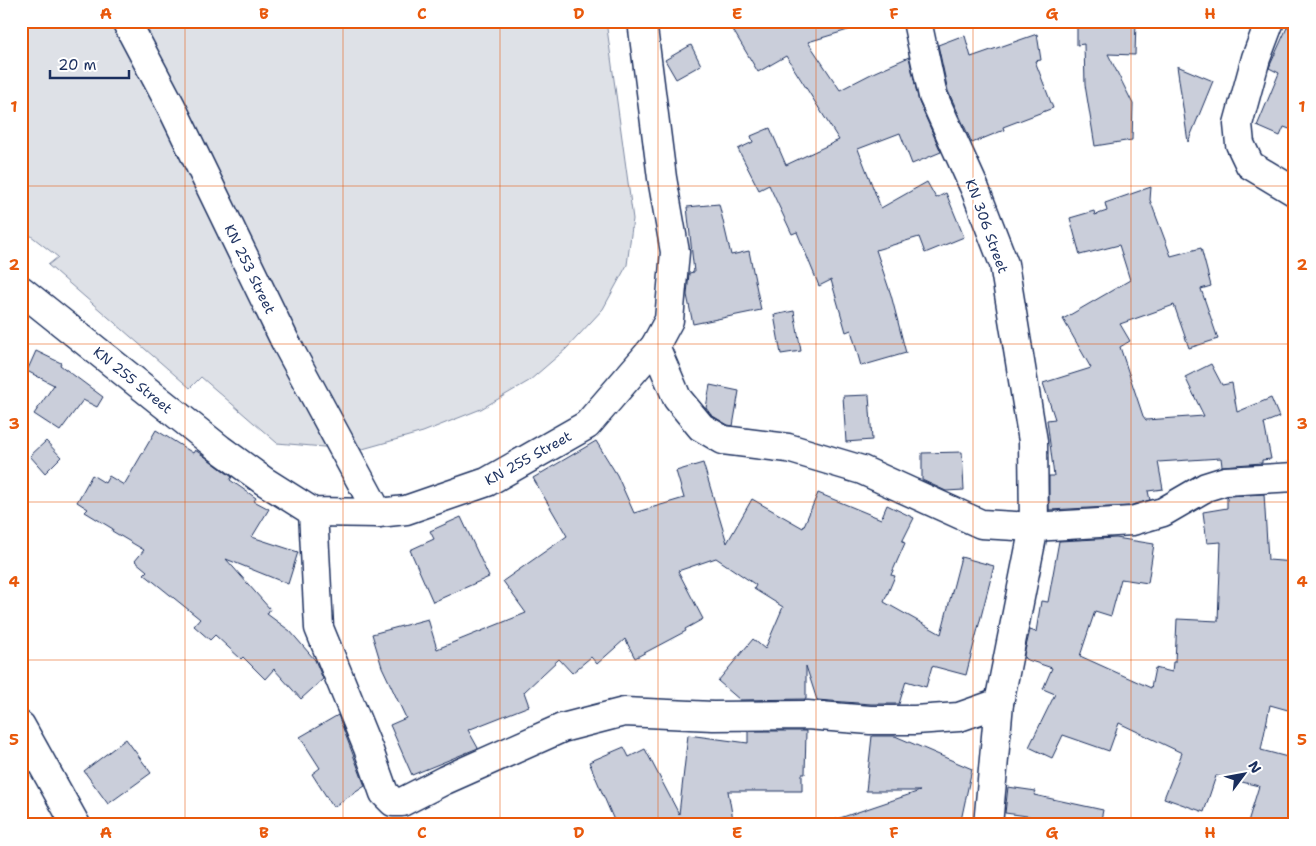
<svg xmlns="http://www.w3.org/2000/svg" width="1316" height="846" font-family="'Shantell Sans',sans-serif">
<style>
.green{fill:#dee1e7;stroke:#7c88a2}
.building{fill:#caceda;stroke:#1b2f5e}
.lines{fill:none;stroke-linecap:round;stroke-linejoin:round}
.minor-casing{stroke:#1b2f5e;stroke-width:31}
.minor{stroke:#fff;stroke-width:28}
.grid{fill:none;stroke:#e8590c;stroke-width:1;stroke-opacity:0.55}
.labels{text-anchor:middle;stroke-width:4;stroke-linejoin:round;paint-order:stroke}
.street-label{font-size:14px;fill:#1b2f5e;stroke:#fff}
.neatline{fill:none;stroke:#e8590c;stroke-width:2}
.grid-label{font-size:16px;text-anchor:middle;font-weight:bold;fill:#e8590c}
</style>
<rect width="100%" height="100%" fill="#fff"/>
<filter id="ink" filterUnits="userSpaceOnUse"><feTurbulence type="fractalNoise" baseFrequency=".02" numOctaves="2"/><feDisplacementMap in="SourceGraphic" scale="10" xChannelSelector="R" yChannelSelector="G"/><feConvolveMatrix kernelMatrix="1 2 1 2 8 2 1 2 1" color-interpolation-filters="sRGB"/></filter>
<g filter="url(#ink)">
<polygon class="green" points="21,21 606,21 633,219 627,265 603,309 566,349 529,381 481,409 423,432 359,450 277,443 201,377 190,388 48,265 58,257 21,228"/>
<g class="building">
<polygon points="749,21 857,21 858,27 808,42 840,90 875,72 909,57 919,102 941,152 912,164 900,133 858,149 881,208 927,182 936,198 946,193 964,237 925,253 919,237 876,250 891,295 906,353 861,366 851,330 846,332 831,280 819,286 797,232 792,234 769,185 759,190 738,149 753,142 751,136 770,128 786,165 839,140 786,56 758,72 733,30"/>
<polygon points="1077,21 1136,21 1135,55 1108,54 1133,104 1132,140 1095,146 1085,85 1084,44 1077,45"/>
<polygon points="1290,21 1295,21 1295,131 1284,127 1280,136 1257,126 1279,73 1269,68 1271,63"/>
<polygon points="1037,34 1041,60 1035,61 1053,108 1003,127 1004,130 972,143 948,91 938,45 959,37 959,38 965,36 971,57"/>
<polygon points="691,45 701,65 676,79 665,60"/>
<polygon points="1177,66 1213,81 1188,142"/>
<polygon points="1151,187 1150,200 1171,256 1201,248 1211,286 1201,289 1218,339 1189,348 1174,305 1120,324 1130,341 1120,347 1143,416 1146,420 1204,416 1185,377 1211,364 1222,385 1232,383 1237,412 1271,398 1279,417 1264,423 1271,459 1262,460 1262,463 1222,466 1221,458 1158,462 1163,489 1148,491 1150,500 1129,506 1049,510 1049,476 1054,476 1047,420 1055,419 1043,383 1091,368 1063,319 1130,280 1119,245 1080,255 1070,218 1094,211 1095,215 1107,211 1105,203"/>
<polygon points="719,204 731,255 749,251 761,310 693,324 687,295 689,273 694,272 687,207"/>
<polygon points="794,311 801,351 781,354 774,315"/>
<polygon points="36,351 61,363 60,365 103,397 97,407 83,400 60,431 34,414 54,385 27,371"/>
<polygon points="710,385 739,391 733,426 728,425 711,415 706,408"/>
<polygon points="869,395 872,440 846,442 843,396"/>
<polygon points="156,430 193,453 195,450 204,456 232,477 230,480 256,498 254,501 269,509 252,537 298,552 288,584 226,559 270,609 267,614 290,631 315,660 323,679 301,699 274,669 265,679 243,657 241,659 215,635 210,640 194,626 200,619 144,574 147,571 135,561 144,550 112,531 113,529 85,512 88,509 77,502 92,475 105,483 109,476 124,485"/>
<polygon points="46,441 61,457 45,473 30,456"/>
<polygon points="596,441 617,475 634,513 684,498 676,471 703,463 727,543 752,499 803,528 818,493 881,519 887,505 914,518 902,542 905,543 891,575 895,576 884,602 941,634 961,557 994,566 966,675 932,666 926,687 906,681 899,704 871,704 817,700 806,666 806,699 740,700 718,681 753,639 765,649 783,607 754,589 756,585 716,558 678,571 703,619 685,629 686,631 635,658 625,639 597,664 591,657 572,673 559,659 524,692 529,706 468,730 478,748 412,775 390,725 406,718 382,667 372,634 428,619 437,649 526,613 503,581 567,536 533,478"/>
<polygon points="962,452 964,490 946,491 922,480 922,453"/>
<polygon points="1264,494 1268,560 1295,562 1295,712 1270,705 1261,750 1295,759 1295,794 1286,825 1247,825 1259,786 1216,776 1204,812 1164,798 1182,753 1119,723 1109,751 1063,735 1052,758 1029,747 1055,694 1043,689 1052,668 1025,659 1024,655 1030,630 1036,632 1041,601 1048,602 1059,541 1116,538 1154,544 1148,583 1121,579 1111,616 1095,611 1080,656 1151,688 1155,668 1172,672 1173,662 1175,662 1177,619 1218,621 1221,542 1207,543 1203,512 1227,508 1227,497 1228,496"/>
<polygon points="461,517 489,577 433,602 410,550 434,539 430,531"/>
<polygon points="338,715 365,786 333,807 312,774 320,768 300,737"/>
<polygon points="748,731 806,731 805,774 802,774 802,791 728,791 734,825 616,825 589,762 624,747 629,757 645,749 679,814 688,735 748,743"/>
<polygon points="872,736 895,736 972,769 960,825 831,825 831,821 920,791 866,791"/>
<polygon points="126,739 151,773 108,804 84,771"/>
<polygon points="1008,787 1036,791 1034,795 1103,810 1100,825 1069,821 1068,825 1048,825 1049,819 1005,813"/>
</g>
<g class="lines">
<g class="minor-casing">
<g id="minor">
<polyline points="126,21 172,108 285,341 378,513"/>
<polyline points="917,21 933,96 975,189 1004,264 1033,441 1034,527 999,703 988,825"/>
<polyline points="1270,21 1256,58 1238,124 1240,144 1250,165 1295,192"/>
<polyline points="21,290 220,449 264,481 313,512 378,513 406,510 487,482 587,425 655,346 669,320 675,252 662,178 642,21"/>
<polyline points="655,346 677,398 701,427 723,440 788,448 862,470 981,524 1034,527 1132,521 1163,512 1206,487 1225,481 1295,477"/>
<polyline points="313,512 319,628 368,748 384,793 393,802 402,802 445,780 562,728 624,712 713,716 807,715 870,720 915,720 959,717 999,703"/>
<polyline points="21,726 76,825"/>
</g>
</g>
<use href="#minor" class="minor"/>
</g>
</g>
<path class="grid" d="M185,21v804M343,21v804M500,21v804M658,21v804M816,21v804M973,21v804M1131,21v804M21,186h1274M21,344h1274M21,502h1274M21,660h1274"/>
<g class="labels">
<g class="street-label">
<text transform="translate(987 226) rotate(70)" y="5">KN 306 Street</text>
<text transform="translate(250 269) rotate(64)" y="5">KN 253 Street</text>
<text transform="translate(133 380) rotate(39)" y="5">KN 255 Street</text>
<text transform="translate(528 458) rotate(-29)" y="5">KN 255 Street</text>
</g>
</g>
<rect width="1316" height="846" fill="none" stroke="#fff" stroke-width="55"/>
<g transform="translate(1244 774) rotate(58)" stroke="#ffffff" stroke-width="4" paint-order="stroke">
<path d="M0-4L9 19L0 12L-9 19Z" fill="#1b2f5e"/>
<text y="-8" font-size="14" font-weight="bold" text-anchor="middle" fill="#1b2f5e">N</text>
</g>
<path d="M50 70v8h79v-8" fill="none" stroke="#1b2f5e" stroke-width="2.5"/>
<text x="58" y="70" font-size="15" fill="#1b2f5e" stroke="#ffffff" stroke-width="4" paint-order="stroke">20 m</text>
<rect x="28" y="28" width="1260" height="790" class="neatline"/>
<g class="grid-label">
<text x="106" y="19">A</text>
<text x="264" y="19">B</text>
<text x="422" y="19">C</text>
<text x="579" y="19">D</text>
<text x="737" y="19">E</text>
<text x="894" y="19">F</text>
<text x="1052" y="19">G</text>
<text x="1210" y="19">H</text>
<text x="14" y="112">1</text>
<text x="1302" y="112">1</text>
<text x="14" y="270">2</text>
<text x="1302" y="270">2</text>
<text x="14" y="429">3</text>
<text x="1302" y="429">3</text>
<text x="14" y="587">4</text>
<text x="1302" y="587">4</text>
<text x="14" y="745">5</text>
<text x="1302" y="745">5</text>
<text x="106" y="838">A</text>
<text x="264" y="838">B</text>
<text x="422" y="838">C</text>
<text x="579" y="838">D</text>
<text x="737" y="838">E</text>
<text x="894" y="838">F</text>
<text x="1052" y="838">G</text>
<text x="1210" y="838">H</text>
</g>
</svg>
